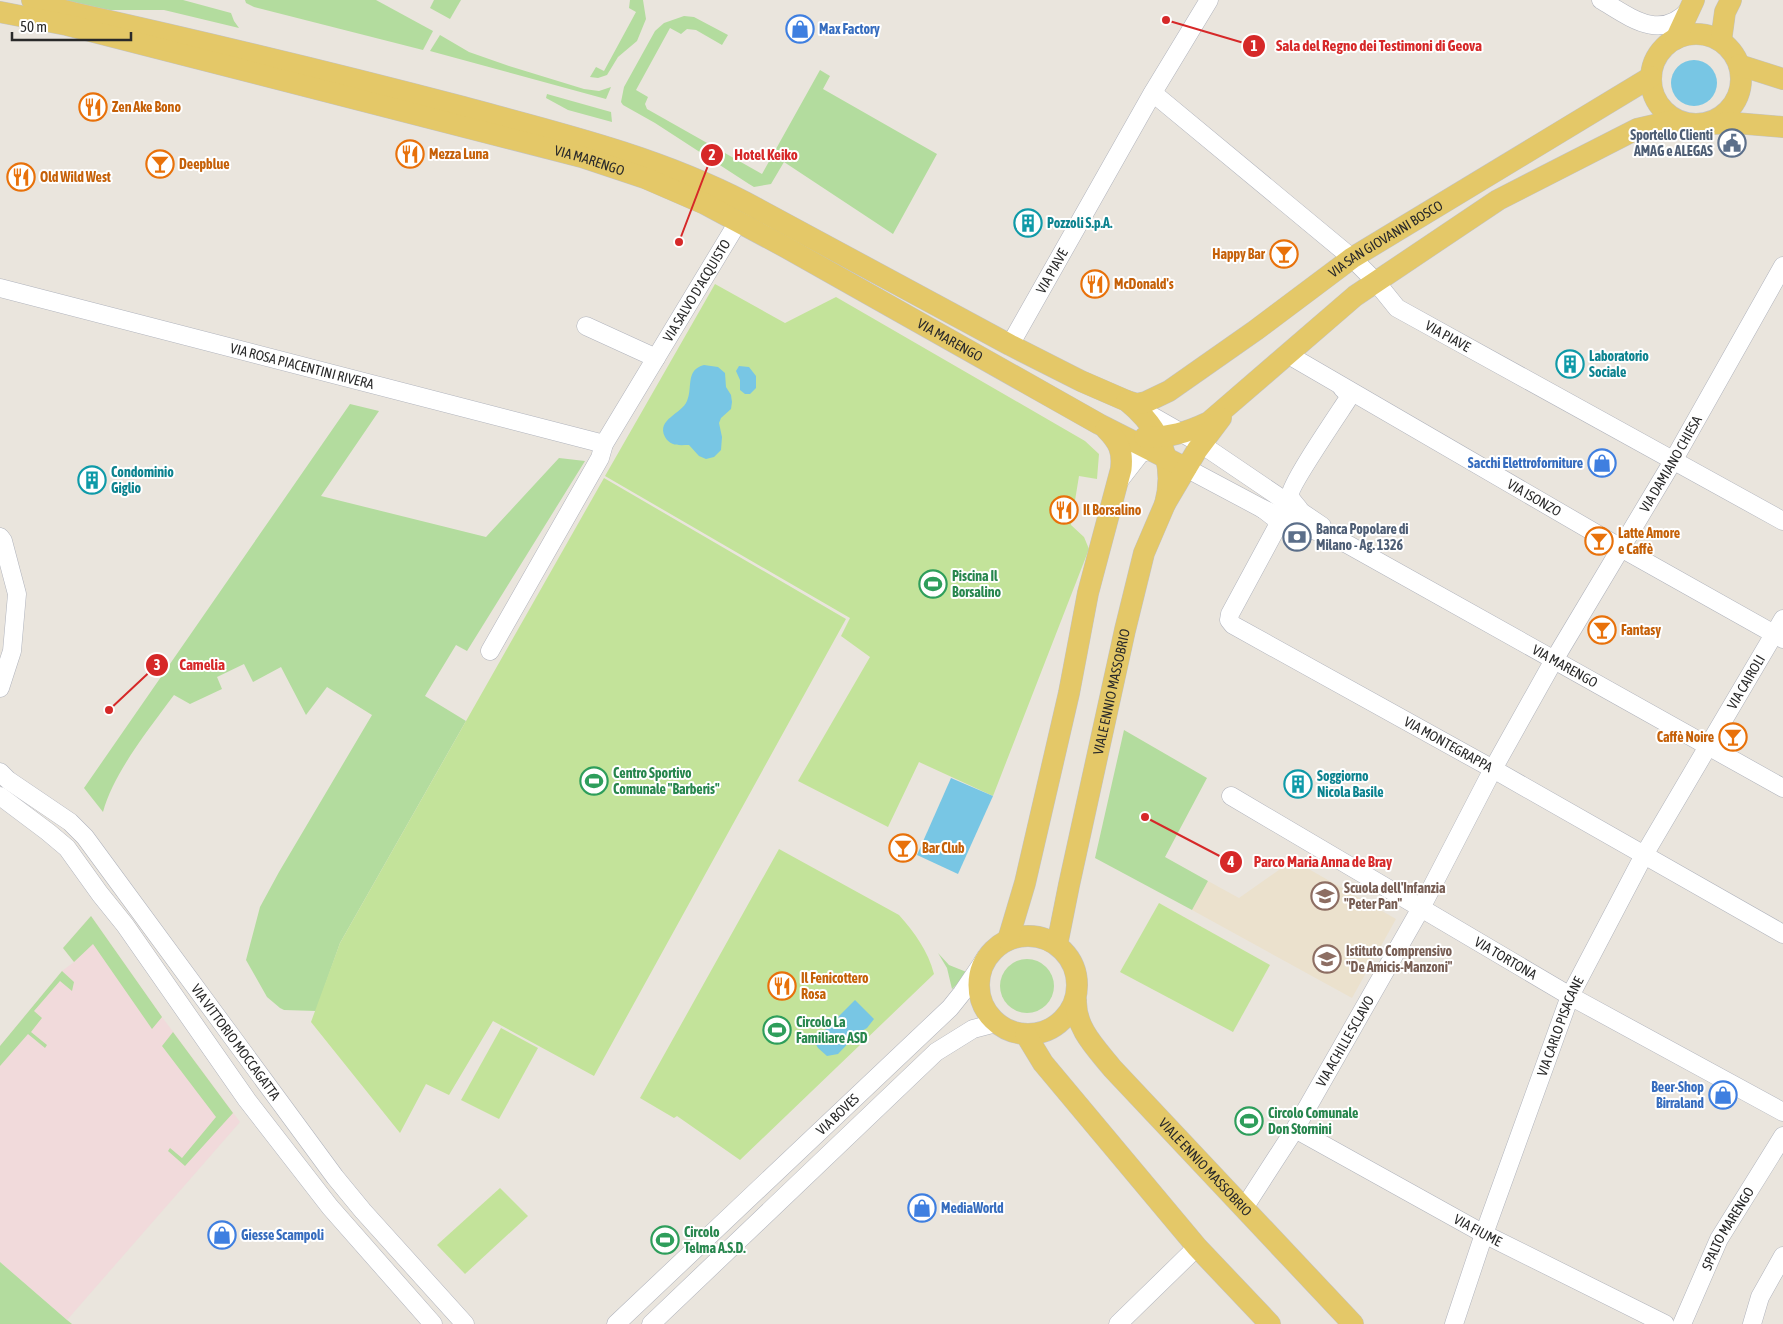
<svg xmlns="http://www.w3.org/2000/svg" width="1783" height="1324" font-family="'Asap Condensed',sans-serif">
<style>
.education{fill:#ebe1cd}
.medical{fill:#f1dadb}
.green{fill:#b3dc9e}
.pitch{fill:#c3e39a}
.water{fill:#78c6e4}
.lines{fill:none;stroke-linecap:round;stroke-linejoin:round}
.minor-casing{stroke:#b0b3bc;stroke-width:19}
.major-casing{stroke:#c3c3c3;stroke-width:22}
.minor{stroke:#fff;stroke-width:18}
.major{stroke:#e4c868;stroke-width:21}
.labels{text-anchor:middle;stroke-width:4;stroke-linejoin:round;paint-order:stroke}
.shop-label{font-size:14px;font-weight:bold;fill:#366cbe;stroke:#fff;text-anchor:start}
.food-label{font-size:14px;font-weight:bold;fill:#c56008;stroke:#fff;text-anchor:start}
.service-label{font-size:14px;font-weight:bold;fill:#4e5e75;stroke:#fff;text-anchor:end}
.street-label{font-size:14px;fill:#2a2a2a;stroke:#fff}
.culture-label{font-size:14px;font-weight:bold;fill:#0d838f;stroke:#fff;text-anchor:start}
.leisure-label{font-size:14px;font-weight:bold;fill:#27864d;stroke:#fff;text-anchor:start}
.education-label{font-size:14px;font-weight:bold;fill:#785e54;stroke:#fff;text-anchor:start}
.leader{fill:none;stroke:#d62828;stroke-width:2}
.callout-dot{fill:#d62828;stroke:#fff;stroke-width:2}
.mark-label{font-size:15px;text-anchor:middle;font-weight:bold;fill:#fff}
.callout-label{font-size:15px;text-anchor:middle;font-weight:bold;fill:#d62828;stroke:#fff;stroke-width:4;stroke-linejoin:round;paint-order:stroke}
</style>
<rect width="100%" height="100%" fill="#eae5dd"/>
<polygon class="education" points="1293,860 1396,919 1352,998 1192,910 1208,881 1239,898"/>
<polygon class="medical" points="91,916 162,1017 240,1122 67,1320 0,1262 0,1046 62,971 74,962 63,948"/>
<g class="green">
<polygon points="64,0 183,0 231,13 234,21 239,28 164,10 109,10"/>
<polygon points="245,0 376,0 433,31 423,50 254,7 246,3"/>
<polygon points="434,0 461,0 450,19 430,8"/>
<polygon points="630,0 643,0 646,19 637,41 618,57 607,75 598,78 590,77 596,67 604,71 636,12 629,8"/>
<polygon points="684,16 694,17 728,35 722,45 696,30 687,29 681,34 670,28 636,90 648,97 645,104 647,109 762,174 820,70 830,76 823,89 937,154 893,234 784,162 771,184 754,187 749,184 655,123 623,105 621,102 624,87 655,31 664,23"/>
<polygon points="440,35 469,52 509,66 584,89 599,91 611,87 606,99 430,51"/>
<polygon points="547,94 611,112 612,122 568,110 546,98"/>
<path d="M350,404l29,7 -58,85 165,41 73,-79 26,3 -118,190 -11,-6 -31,51 41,25 -126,222 -24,68 -32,-1 -4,-2 -13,-11 -21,-37 14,-53 19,-35 93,-157 -45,-28 -21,28 -25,-48 -28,15 -9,-18 -27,13 5,12 -32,15 -16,-9c-25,34 -60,77 -71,117l-19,-24z"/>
<polygon points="1124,730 1207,778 1165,857 1208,881 1192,910 1095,858"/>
<polygon points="91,916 162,1017 152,1029 93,944 74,962 63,948"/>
<polygon points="938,953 949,965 969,973 952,989 947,968"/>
<circle cx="1027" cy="986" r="27"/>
<polygon points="62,971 74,982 72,991 60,981 34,1011 42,1018 31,1032 47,1045 45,1048 28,1034 0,1066 0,1046"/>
<polygon points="173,1032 233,1113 185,1166 168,1151 170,1148 182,1158 216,1117 162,1046"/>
<polygon points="0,1262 67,1320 72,1324 0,1324"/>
</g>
<g class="pitch">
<polygon points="715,284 785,323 836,297 1085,441 1099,454 1097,479 1079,476 1071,525 1084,537 1089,549 993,796 919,762 888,827 798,781 870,657 841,636 850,618 605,476"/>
<polygon points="604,478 846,619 594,1076 493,1021 449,1095 426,1084 400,1133 311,1022 340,943"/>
<path d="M779,849l120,66c16,18 29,36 35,59l-194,186 -63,-44 -3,2 -34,-20z"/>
<polygon points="1159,903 1270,965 1233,1032 1120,972"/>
<polygon points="501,1028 538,1048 499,1119 461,1100"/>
<polygon points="500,1188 528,1216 465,1274 437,1245"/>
</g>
<g class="water">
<circle cx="1694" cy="83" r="23"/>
<path d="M704,365l14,2 7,6 1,14 5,8 1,7 -1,7 -10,9 -2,5 3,14 -1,13 -7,7 -8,2 -7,-3 -10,-11c-9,0 -18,2 -24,-8 -9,-18 17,-23 22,-36 6,-14 -2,-31 17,-36z"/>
<polygon points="739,366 749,367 756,376 756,388 750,394 745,394 740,390 740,380 736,371"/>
<polygon points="951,778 993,796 958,874 917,855"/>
<polygon points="855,1000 874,1019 867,1028 858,1033 838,1054 827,1056 818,1048 814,1041"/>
</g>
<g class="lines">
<g class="minor-casing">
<g id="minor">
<path d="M1601,0c29,17 59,42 88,10"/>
<path id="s1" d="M1153,93l199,165 24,24 21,26 386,213"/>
<path id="s2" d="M0,288l604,156"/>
<polyline points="586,326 656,358"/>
<path id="s3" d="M1010,345l142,-251 57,-94"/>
<path id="s4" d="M1287,354l334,194 162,91"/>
<polyline points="1138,408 1201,444 1322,526"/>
<path id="s5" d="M1186,468l77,41 84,35 436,244"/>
<polyline points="1119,481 1140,454 1158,446"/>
<path id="s6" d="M1263,509l13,10 1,8 -47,87 -1,6 4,5 260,144 290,165"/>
<path d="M1299,509c-3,-4 -8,-9 -9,-13 -1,-10 49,-83 58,-97l-1,-6 -5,-5"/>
<polyline points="0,537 3,541 17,594 12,651 0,688"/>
<path id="s7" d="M490,651l110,-193 4,-14 134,-222"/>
<path id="s8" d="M0,772l8,8 62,42 15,15 250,340 28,34 102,113"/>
<polyline points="0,796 48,832 67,848 100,894 125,925 247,1100 330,1207 433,1324"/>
<path id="s9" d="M1231,796l339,200 213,116"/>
<path id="s10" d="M1295,1129l189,105 181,90"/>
<path id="s11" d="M1244,1208l51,-79 126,-221 72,-139 61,-109 119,-199 110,-195"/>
<path id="s12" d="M616,1324l334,-316 12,-15 25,-37"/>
<polyline points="651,1324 936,1052 973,1029 996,1023"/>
<polyline points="1118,1324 1197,1247"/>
<path id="s13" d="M1454,1324l30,-90 86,-238 74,-141 139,-236"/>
<path id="s14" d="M1682,1324l37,-85 64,-103"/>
<polyline points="1752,1324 1760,1297 1783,1256"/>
</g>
</g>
<g class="major-casing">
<g id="major">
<path d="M32,0l18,7 24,6c130,29 260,60 389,94 96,26 193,49 282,95l265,143 71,36 46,20c33,27 49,62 38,103"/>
<path id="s15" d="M0,12l67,13 515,132 63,21 60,26 82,44 312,176 87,44"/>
<circle cx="1696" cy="79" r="45"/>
<polyline points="1676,39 1694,0"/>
<polyline points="1721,41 1725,12 1731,0"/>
<polyline points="1739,65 1783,79"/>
<polyline points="1709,124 1735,123 1783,127"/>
<path id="s16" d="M1127,401l10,3 9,-2 23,-11 87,-61 96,-72 299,-181"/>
<path d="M1145,437c24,1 43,-5 64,-15l146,-126 143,-96 139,-71 39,-9"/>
<circle cx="1028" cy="985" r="49"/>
<path d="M1008,940l17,-57 44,-190 19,-100 33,-124c2,-18 -2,-27 -15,-40"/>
<path id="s17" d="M1057,945l12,-60 56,-255 19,-77 21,-49 32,-54 24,-32"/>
<path id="s18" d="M1076,1000c-1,28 20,48 36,68l241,256"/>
<polyline points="1026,1035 1043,1063 1197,1247 1270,1324"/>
</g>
</g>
<use href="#minor" class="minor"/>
<use href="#major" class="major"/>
</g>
<defs>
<g id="shop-ring" transform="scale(1.4375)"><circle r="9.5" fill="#fff" stroke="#3f7fe0" stroke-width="1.5"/><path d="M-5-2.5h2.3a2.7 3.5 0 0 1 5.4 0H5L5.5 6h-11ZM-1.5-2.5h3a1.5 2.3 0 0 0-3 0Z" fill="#3f7fe0"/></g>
<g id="restaurant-ring" transform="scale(1.4375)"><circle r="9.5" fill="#fff" stroke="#e8710a" stroke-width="1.5"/><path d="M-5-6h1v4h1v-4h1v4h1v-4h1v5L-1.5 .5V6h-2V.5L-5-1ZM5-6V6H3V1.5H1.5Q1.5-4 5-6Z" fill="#e8710a"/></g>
<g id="civic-ring" transform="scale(1.4375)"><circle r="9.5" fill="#fff" stroke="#5c6f8a" stroke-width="1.5"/><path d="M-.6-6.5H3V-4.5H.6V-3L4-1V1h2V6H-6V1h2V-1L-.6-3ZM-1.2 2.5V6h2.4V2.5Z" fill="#5c6f8a"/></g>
<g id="bar-ring" transform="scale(1.4375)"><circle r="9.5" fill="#fff" stroke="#e8710a" stroke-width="1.5"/><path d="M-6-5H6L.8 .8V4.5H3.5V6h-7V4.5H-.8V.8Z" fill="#e8710a"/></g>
<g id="building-ring" transform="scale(1.4375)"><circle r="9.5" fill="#fff" stroke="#0f9aa8" stroke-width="1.5"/><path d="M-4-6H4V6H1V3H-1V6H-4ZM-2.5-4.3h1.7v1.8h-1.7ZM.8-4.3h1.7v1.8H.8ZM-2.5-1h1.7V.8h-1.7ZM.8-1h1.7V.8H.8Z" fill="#0f9aa8"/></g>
<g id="bank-ring" transform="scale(1.4375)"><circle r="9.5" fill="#fff" stroke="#5c6f8a" stroke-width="1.5"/><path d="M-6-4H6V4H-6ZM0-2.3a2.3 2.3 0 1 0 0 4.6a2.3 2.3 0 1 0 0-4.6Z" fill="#5c6f8a"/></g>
<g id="stadium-ring" transform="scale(1.4375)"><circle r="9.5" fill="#fff" stroke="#2e9e5b" stroke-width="1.5"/><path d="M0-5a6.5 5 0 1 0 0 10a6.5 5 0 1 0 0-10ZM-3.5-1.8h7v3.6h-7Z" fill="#2e9e5b"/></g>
<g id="school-ring" transform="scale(1.4375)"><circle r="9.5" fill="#fff" stroke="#8d6e63" stroke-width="1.5"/><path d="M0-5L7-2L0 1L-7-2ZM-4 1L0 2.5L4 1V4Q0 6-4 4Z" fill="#8d6e63"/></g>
</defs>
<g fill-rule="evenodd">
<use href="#shop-ring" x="800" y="29"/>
<use href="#restaurant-ring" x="93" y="107"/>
<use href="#civic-ring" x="1732" y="143"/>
<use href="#restaurant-ring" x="410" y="154"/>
<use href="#bar-ring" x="160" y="164"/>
<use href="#restaurant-ring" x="21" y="177"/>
<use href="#building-ring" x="1028" y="223"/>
<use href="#bar-ring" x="1284" y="254"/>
<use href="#restaurant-ring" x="1095" y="284"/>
<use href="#building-ring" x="1570" y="364"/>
<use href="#shop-ring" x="1602" y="463"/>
<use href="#building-ring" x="92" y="480"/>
<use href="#restaurant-ring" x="1064" y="510"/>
<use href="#bank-ring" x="1297" y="537"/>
<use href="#bar-ring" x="1599" y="541"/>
<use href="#stadium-ring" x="933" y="584"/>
<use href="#bar-ring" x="1602" y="630"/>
<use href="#bar-ring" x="1733" y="737"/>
<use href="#stadium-ring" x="594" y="781"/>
<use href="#building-ring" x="1298" y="784"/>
<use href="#bar-ring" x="903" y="848"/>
<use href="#school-ring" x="1325" y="896"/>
<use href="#school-ring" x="1327" y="959"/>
<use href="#restaurant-ring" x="782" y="986"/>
<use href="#stadium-ring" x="777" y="1030"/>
<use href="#shop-ring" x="1723" y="1095"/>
<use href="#stadium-ring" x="1249" y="1121"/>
<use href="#shop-ring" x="922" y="1208"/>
<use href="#shop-ring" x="222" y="1235"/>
<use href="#stadium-ring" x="665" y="1240"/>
</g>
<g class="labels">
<g class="shop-label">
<text x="819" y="34">Max Factory</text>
<text x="1583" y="468" text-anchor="end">Sacchi Elettroforniture</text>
<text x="1704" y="1092" text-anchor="end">Beer-Shop<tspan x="1704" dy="16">Birraland</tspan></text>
<text x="941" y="1213">MediaWorld</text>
<text x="241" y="1240">Giesse Scampoli</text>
</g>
<g class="food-label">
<text x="112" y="112">Zen Ake Bono</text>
<text x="429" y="159">Mezza Luna</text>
<text x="179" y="169">Deepblue</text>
<text x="40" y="182">Old Wild West</text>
<text x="1265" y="259" text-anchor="end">Happy Bar</text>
<text x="1114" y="289">McDonald's</text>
<text x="1083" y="515">Il Borsalino</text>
<text x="1618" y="538">Latte Amore<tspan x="1618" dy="16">e Caffè</tspan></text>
<text x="1621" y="635">Fantasy</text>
<text x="1714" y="742" text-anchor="end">Caffè Noire</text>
<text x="922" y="853">Bar Club</text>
<text x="801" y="983">Il Fenicottero<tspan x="801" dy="16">Rosa</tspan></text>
</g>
<g class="service-label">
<text x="1713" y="140">Sportello Clienti<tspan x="1713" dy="16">AMAG e ALEGAS</tspan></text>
<text x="1316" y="534" text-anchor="start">Banca Popolare di<tspan x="1316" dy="16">Milano - Ag. 1326</tspan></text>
</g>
<g class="street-label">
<text dy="5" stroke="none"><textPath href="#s15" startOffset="608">VIA MARENGO</textPath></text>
<text dy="5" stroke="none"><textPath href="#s16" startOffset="310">VIA SAN GIOVANNI BOSCO</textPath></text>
<text dy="5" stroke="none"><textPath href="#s3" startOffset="85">VIA PIAVE</textPath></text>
<text dy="5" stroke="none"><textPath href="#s7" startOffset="416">VIA SALVO D'ACQUISTO</textPath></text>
<text dy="5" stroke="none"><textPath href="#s1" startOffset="384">VIA PIAVE</textPath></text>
<text dy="5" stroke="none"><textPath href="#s15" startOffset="1012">VIA MARENGO</textPath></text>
<text dy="5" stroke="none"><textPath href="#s2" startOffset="312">VIA ROSA PIACENTINI RIVERA</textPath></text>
<text dy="5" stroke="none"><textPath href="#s11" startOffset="858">VIA DAMIANO CHIESA</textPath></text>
<text dy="5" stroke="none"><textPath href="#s4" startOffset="286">VIA ISONZO</textPath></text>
<text dy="5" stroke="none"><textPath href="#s5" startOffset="428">VIA MARENGO</textPath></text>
<text dy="5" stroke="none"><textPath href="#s13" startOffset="708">VIA CAIROLI</textPath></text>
<text dy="5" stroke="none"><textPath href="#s17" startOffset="259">VIALE ENNIO MASSOBRIO</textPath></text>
<text dy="5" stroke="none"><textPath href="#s6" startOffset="382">VIA MONTEGRAPPA</textPath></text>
<text dy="5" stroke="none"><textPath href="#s9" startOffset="319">VIA TORTONA</textPath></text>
<text dy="5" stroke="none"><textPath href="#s13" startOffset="316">VIA CARLO PISACANE</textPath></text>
<text dy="5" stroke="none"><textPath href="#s11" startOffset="195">VIA ACHILLE SCLAVO</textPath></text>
<text dy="5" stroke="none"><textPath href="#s8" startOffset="362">VIA VITTORIO MOCCAGATTA</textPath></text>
<text dy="5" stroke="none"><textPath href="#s12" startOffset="305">VIA BOVES</textPath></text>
<text dy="5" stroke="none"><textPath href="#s18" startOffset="215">VIALE ENNIO MASSOBRIO</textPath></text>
<text dy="5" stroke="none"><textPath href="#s14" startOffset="106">SPALTO MARENGO</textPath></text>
<text dy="5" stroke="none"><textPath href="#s10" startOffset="209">VIA FIUME</textPath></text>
</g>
<g class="culture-label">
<text x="1047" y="228">Pozzoli S.p.A.</text>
<text x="1589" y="361">Laboratorio<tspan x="1589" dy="16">Sociale</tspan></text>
<text x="111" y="477">Condominio<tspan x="111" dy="16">Giglio</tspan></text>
<text x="1317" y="781">Soggiorno<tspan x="1317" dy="16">Nicola Basile</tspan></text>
</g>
<g class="leisure-label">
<text x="952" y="581">Piscina Il<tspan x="952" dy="16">Borsalino</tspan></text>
<text x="613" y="778">Centro Sportivo<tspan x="613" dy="16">Comunale "Barberis"</tspan></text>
<text x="796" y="1027">Circolo La<tspan x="796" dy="16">Familiare ASD</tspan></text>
<text x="1268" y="1118">Circolo Comunale<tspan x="1268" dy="16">Don Stornini</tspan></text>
<text x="684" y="1237">Circolo<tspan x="684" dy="16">Telma A.S.D.</tspan></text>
</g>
<g class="education-label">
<text x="1344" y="893">Scuola dell'Infanzia<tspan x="1344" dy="16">"Peter Pan"</tspan></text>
<text x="1346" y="956">Istituto Comprensivo<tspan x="1346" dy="16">"De Amicis-Manzoni"</tspan></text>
</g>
</g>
<path class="leader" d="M1166 20L1254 46M679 242L712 155M109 710L157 665M1145 817L1231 862"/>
<g class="callout-dot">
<circle cx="1166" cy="20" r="5"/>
<circle cx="679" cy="242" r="5"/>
<circle cx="109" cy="710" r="5"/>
<circle cx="1145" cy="817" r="5"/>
<circle cx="1254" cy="46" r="12"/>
<circle cx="712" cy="155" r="12"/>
<circle cx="157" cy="665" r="12"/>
<circle cx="1231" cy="862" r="12"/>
</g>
<g class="mark-label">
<text x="1254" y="51">1</text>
<text x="712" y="160">2</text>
<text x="157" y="670">3</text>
<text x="1231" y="867">4</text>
</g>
<g class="callout-label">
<text x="1379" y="51">Sala del Regno dei Testimoni di Geova</text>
<text x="766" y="160">Hotel Keiko</text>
<text x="202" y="670">Camelia</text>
<text x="1323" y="867">Parco Maria Anna de Bray</text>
</g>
<path d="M12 32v8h119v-8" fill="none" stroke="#2a2a2a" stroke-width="2.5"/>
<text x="20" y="32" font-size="15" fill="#2a2a2a" stroke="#ffffff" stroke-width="4" paint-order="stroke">50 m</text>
</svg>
